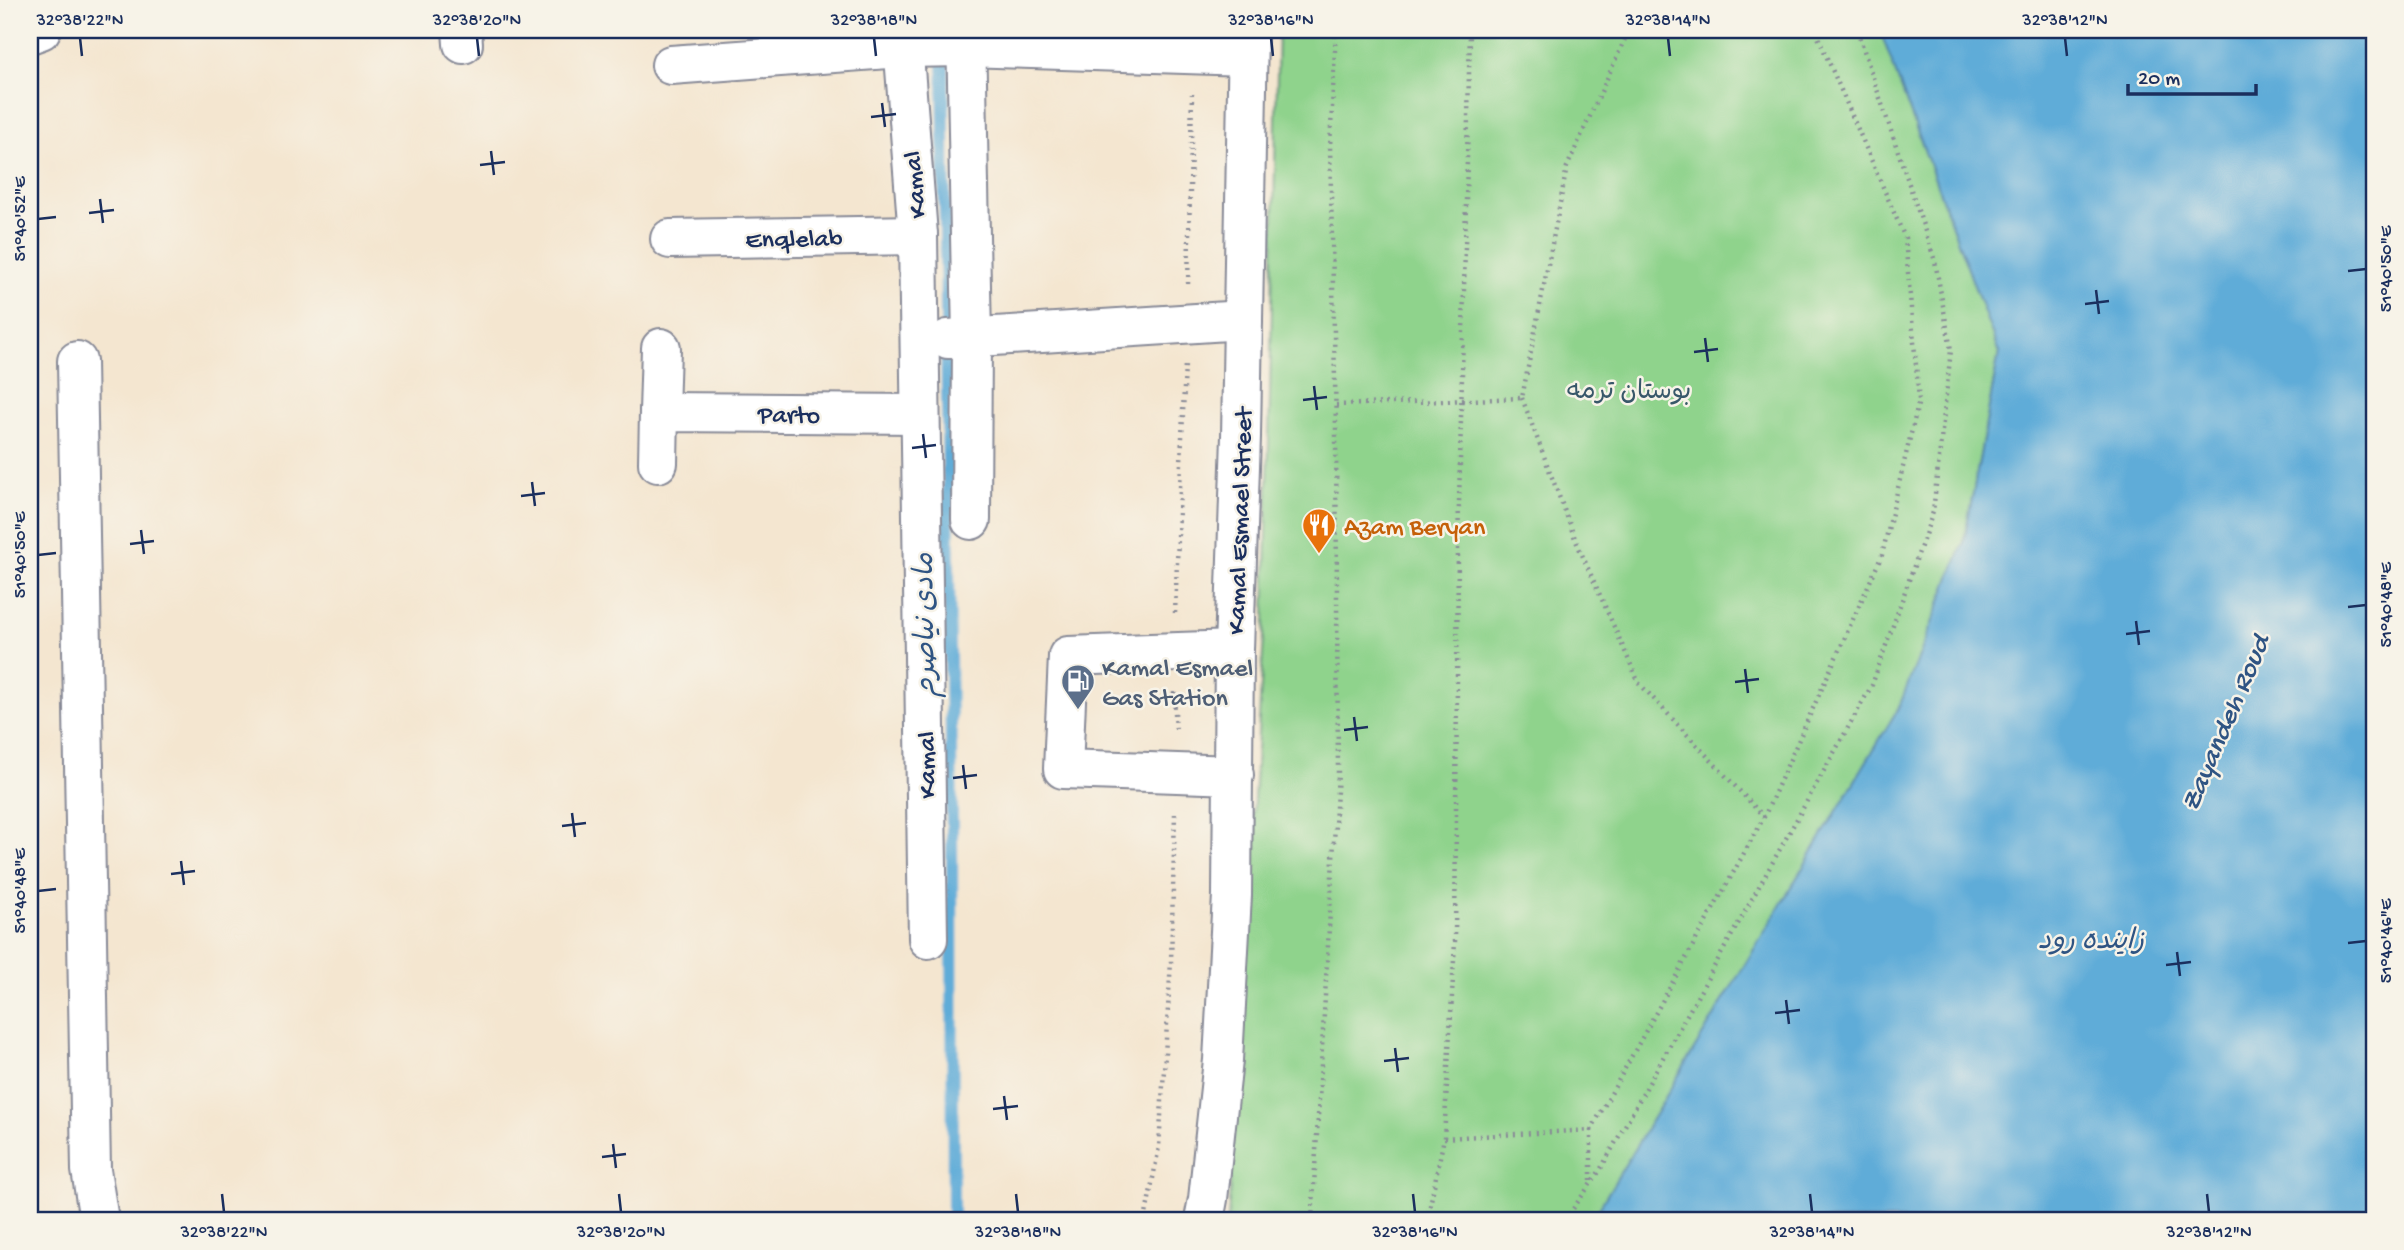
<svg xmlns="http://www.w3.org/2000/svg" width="2404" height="1250" font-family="'Gochi Hand','Playpen Sans Arabic',sans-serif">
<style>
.green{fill:#8fd38c;stroke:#558175;stroke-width:2}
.water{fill:#5eacd8;stroke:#3c6e9b;stroke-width:2}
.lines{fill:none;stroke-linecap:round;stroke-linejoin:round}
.stream{stroke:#5eacd8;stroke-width:12}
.minor-casing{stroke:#888a97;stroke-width:42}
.major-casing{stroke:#888a97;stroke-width:42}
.path{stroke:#888a97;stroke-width:4.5;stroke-dasharray:2 5;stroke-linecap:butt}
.minor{stroke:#fff;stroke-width:38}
.major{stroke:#fff;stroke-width:38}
.ticks{fill:none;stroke:#1b2f5e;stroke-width:2.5}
.labels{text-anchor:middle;stroke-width:5;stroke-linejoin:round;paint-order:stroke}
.street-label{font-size:26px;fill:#1b2f5e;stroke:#f7f3e8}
.park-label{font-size:26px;fill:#38586a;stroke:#f7f3e8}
.food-label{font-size:26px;fill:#c56008;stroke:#f7f3e8;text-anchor:start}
.service-label{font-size:26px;fill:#4e5e75;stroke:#f7f3e8;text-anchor:start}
.water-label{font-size:28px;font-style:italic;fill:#2f5483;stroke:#f7f3e8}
.neatline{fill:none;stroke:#1b2f5e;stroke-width:2.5}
.ticks-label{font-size:18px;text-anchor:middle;fill:#1b2f5e}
</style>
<rect width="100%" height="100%" fill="#f7f3e8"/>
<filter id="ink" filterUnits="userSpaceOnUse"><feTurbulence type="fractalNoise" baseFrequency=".0143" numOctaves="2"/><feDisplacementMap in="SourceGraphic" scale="14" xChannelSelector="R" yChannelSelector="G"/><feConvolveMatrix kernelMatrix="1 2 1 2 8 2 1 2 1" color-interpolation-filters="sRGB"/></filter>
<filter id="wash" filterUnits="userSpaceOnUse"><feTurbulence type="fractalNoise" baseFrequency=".00686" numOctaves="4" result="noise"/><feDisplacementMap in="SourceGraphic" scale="28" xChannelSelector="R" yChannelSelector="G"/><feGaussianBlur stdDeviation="1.57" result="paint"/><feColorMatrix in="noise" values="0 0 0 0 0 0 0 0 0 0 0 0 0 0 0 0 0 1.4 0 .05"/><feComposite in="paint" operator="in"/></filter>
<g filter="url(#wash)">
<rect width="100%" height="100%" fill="#f4e6d0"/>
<polygon class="green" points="1278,30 1880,30 1999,353 1964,542 1900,707 1592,1220 1228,1220 1265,620"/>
<polygon class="water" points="1880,30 2374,30 2374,1220 1592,1220 1899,707 1964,542 1999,353"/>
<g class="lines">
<polyline class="stream" points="943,52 952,828 953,1220"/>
</g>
</g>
<g filter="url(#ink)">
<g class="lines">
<g class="minor-casing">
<g id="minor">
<polyline points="462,30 463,44"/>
<polyline points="902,30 918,235 928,939"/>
<polyline points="966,30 972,338 971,520"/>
<polyline points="30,34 41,30"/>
<polyline points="671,65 902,48 966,47 1246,56"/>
<polyline points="670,239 918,235"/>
<polyline points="948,339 1243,320"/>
<polyline points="77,361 91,1170 99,1220"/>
<polyline points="659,412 661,348"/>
<polyline points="658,463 659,412 920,414"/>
<polyline points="1234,650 1068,656 1063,769 1234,775"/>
</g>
</g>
<g class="major-casing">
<polyline id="major" points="1204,1220 1208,1199 1223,1060 1232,895 1234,650 1241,436 1248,30"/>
</g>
<g class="path">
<polyline points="1188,284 1192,94"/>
<polyline points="1522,398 1576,541 1639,683 1764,817"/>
<polyline points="1336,405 1522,398 1567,167 1629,30"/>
<polyline points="1175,613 1185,363"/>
<polyline points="1174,692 1176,732"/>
<polyline points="1591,1130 1591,1183"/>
<polyline points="1444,1138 1591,1130 1764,817 1882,555 1919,400 1905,238 1815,30"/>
<polyline points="1145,1220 1159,1147 1171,962 1175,814"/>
<polyline points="1312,1220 1338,773 1336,427 1330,146 1336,30"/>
<polyline points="1427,1220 1444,1138 1455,942 1458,547 1470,30"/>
<polyline points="1565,1220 1599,1172 1872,685 1933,512 1951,350 1935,261 1857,30"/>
</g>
<use href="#minor" class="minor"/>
<use href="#major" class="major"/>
</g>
</g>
<path class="ticks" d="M80,38l2,18M477,38l2,18M874,38l2,18M1271,38l2,18M1668,38l2,18M2065,38l2,18M882,103l3,24M871,117l25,-3M491,151l3,24M480,165l25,-3M100,199l3,24M89,213l25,-3M38,219l18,-2M2348,271l18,-2M2096,290l3,24M2085,304l24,-3M1705,338l3,24M1694,352l24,-3M1314,386l3,24M1303,400l24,-3M923,434l3,24M912,448l24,-3M532,482l3,24M521,496l24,-3M141,530l3,24M130,544l24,-3M38,555l18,-2M2348,607l18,-2M2136,621l3,24M2126,634l24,-3M1745,669l3,24M1735,682l24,-3M1354,717l3,24M1344,730l24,-3M963,765l3,24M953,778l24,-3M572,813l3,24M562,826l24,-3M181,861l3,24M171,874l24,-3M38,891l18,-2M2348,943l18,-2M2177,952l3,24M2166,965l25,-3M1786,1000l3,24M1775,1013l25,-3M1395,1048l3,24M1384,1061l25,-3M1004,1096l3,24M993,1109l25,-3M613,1144l3,24M602,1157l24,-3M222,1194l2,18M619,1194l2,18M1016,1194l2,18M1413,1194l2,18M1810,1194l2,18M2207,1194l2,18"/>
<defs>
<g id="restaurant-pin" transform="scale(1.75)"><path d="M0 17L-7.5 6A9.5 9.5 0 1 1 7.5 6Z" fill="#e8710a" stroke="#f7f3e8"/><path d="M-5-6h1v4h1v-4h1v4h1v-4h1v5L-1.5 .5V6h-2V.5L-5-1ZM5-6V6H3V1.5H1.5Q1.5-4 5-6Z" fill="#fff"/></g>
<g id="fuel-pin" transform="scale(1.75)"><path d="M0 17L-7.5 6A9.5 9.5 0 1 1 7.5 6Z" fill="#5c6f8a" stroke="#f7f3e8"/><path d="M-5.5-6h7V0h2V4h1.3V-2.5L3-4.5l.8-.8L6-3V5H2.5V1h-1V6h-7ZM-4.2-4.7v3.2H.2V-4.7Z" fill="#fff"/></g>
</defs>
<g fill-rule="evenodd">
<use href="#restaurant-pin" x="1319" y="525"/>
<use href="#fuel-pin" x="1078" y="681"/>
</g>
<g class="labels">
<g class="street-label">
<text transform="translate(913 185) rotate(-95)" y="9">Kamal</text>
<text transform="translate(794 237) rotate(-1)" y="9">Enqlelab</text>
<text transform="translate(789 413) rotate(1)" y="9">Parto</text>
<text transform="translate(1238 521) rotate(-88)" y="9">Kamal Esmael Street</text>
<text transform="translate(925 765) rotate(-91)" y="9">Kamal</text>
</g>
<g class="park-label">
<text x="1629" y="398">بوستان ترمه</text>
</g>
<g class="food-label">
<text x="1344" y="534">Azam Beryan</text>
</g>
<g class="service-label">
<text x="1102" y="675">Kamal Esmael<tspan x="1102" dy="30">Gas Station</tspan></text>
</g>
<g class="water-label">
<text transform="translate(923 625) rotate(-91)" y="10">مادی نیاصرم</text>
<text transform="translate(2223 722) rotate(-67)" y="10">Zayandeh Roud</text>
<text x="2091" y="948">زاینده رود</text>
</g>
</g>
<rect width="2404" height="1250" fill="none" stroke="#f7f3e8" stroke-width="77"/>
<path d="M2128 84v10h128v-10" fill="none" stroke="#1b2f5e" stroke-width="3.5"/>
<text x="2138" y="84" font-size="21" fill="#1b2f5e" stroke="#f7f3e8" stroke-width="5" paint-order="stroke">20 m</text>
<rect x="38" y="38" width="2328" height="1174" class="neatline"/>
<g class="ticks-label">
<text x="80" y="25">32°38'22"N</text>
<text x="477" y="25">32°38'20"N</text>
<text x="874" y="25">32°38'18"N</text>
<text x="1271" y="25">32°38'16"N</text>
<text x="1668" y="25">32°38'14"N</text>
<text x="2065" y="25">32°38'12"N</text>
<text transform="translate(19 219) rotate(-90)" y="6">51°40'52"E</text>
<text transform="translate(2385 269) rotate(-90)" y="6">51°40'50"E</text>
<text transform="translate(19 555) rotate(-90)" y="6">51°40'50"E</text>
<text transform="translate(2385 605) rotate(-90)" y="6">51°40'48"E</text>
<text transform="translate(19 891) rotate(-90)" y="6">51°40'48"E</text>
<text transform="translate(2385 941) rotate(-90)" y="6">51°40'46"E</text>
<text x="224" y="1237">32°38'22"N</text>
<text x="621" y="1237">32°38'20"N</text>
<text x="1018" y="1237">32°38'18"N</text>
<text x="1415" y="1237">32°38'16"N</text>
<text x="1812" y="1237">32°38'14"N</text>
<text x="2209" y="1237">32°38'12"N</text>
</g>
</svg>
